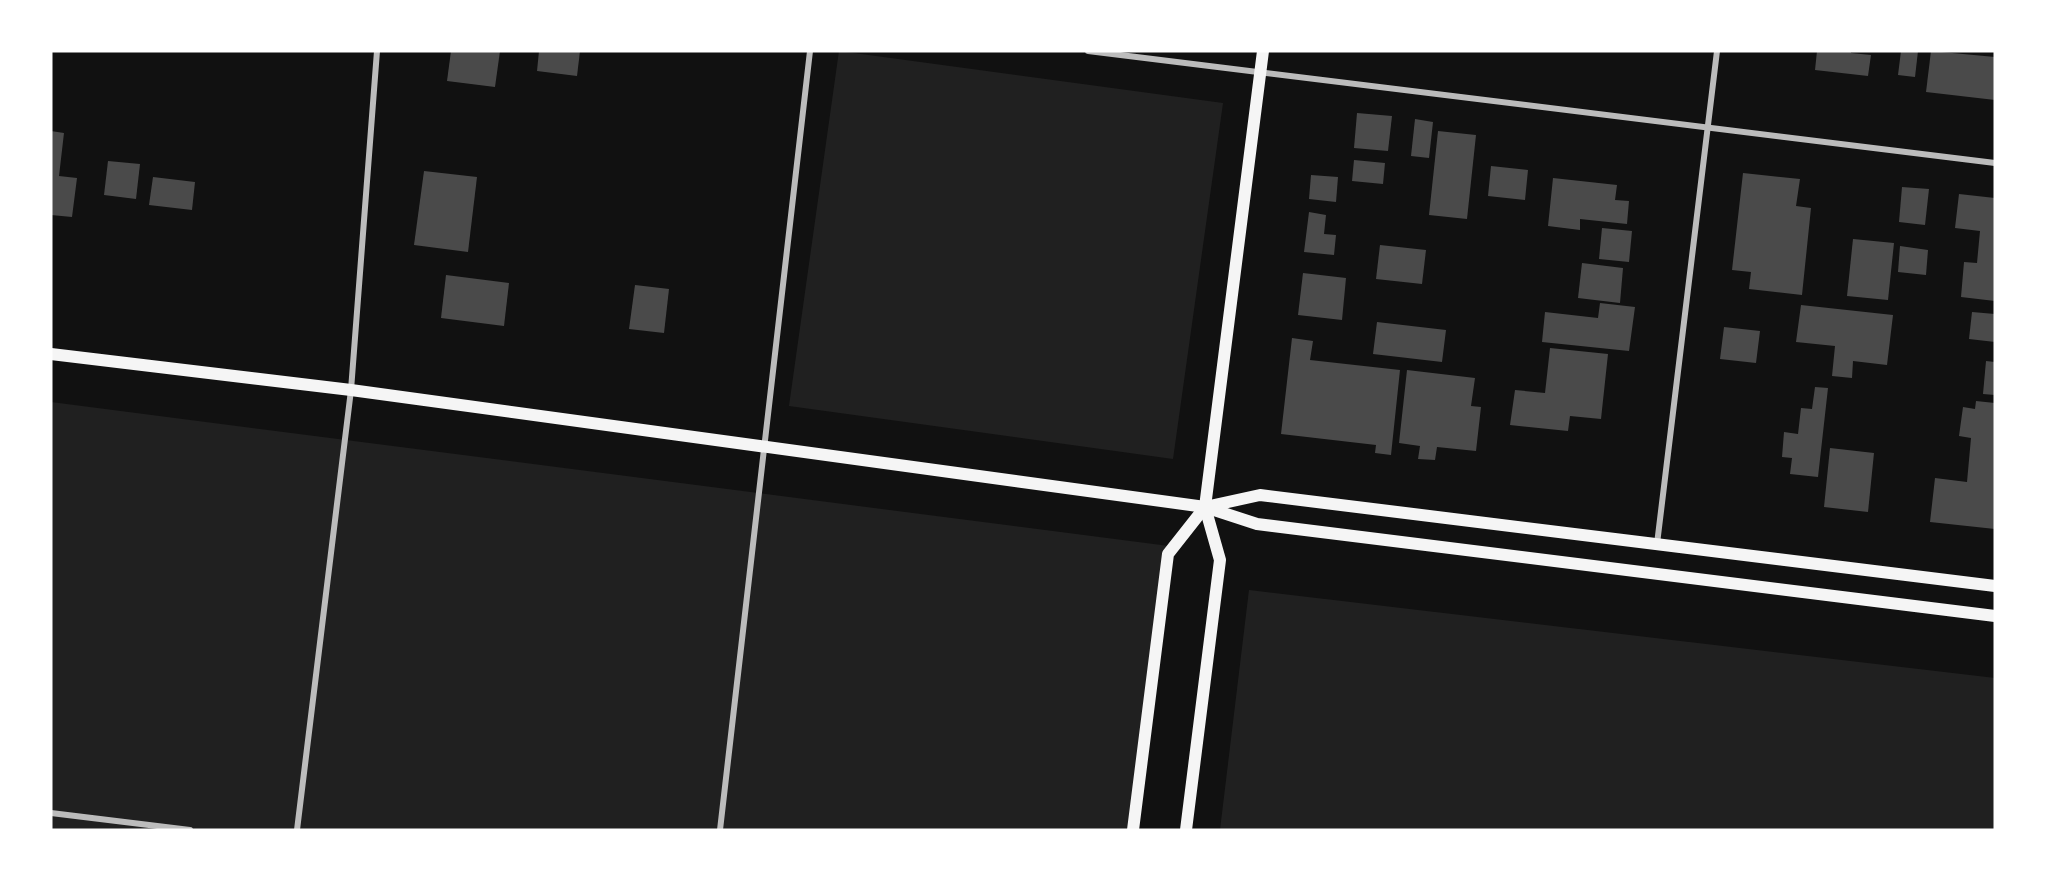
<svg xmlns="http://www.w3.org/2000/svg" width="2046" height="881" font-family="'Public Sans',sans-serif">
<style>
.green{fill:#202020}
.building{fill:#4a4a4a}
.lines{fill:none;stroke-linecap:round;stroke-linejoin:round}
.minor{stroke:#bcbcbc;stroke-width:6}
.secondary{stroke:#f5f5f5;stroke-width:12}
</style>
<rect width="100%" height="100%" fill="#111"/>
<g class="green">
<polygon points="839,51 1223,103 1173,459 789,406"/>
<polygon points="51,402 1169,546 1134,830 51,830"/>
<polygon points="1249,590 1995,678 1995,830 1220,830"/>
</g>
<g class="building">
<polygon points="451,51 500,51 495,87 447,81"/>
<polygon points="539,51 580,51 577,76 537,71"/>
<polygon points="1817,51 1851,51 1851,53 1871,55 1868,76 1815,70"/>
<polygon points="1901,51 1918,51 1915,77 1898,75"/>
<polygon points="1931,51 1995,57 1995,100 1926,92"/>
<polygon points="1357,113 1392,116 1388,151 1354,148"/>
<polygon points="1415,119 1433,122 1429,158 1411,156"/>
<polygon points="51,131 64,133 59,176 77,178 72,217 51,215"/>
<polygon points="1438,131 1476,135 1467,219 1429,215"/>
<polygon points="1354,160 1385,163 1383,184 1352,181"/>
<polygon points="108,161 140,164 136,199 104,195"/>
<polygon points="1491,166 1528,170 1525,200 1488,196"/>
<polygon points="424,171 477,177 468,252 414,245"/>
<polygon points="1743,173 1800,179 1796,206 1811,208 1802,295 1749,289 1751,272 1732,270"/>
<polygon points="1311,175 1338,177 1336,202 1309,199"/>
<polygon points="153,177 195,182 192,210 149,205"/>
<polygon points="1553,178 1617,185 1615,200 1629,201 1627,224 1580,219 1580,230 1548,226"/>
<polygon points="1902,187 1929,189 1925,225 1899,222"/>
<polygon points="1959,194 1995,198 1995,301 1961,297 1964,262 1977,263 1980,231 1955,228"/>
<polygon points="1309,212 1326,215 1324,234 1336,235 1334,255 1304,252"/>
<polygon points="1602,228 1632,231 1629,262 1599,259"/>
<polygon points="1853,239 1894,243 1888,300 1847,296"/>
<polygon points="1380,245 1426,250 1422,284 1376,279"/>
<polygon points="1900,246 1928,250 1926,275 1898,272"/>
<polygon points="1582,263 1623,268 1620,303 1578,298"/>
<polygon points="1303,273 1346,278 1342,320 1298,315"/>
<polygon points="446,275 509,283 504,326 441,318"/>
<polygon points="635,285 669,289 664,333 629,329"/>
<polygon points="1600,303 1635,307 1629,351 1542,342 1545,312 1598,318"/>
<polygon points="1801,305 1893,315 1887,365 1853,361 1852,378 1832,376 1835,346 1796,342"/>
<polygon points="1972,312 1995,314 1995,342 1969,339"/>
<polygon points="1377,322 1446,330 1442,362 1373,354"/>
<polygon points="1724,327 1760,331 1756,363 1720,359"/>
<polygon points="1292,338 1313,341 1310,360 1400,370 1391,455 1375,453 1376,445 1281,434"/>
<polygon points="1550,348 1608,354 1601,419 1570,416 1568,431 1510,425 1515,390 1545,393"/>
<polygon points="1986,361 1995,362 1995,395 1983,394"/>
<polygon points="1407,370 1475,378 1471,406 1481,407 1476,451 1437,447 1435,460 1418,459 1420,446 1399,443"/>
<polygon points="1815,387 1828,388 1818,477 1790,474 1792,458 1782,457 1784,432 1798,434 1801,408 1812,409"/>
<polygon points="1976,401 1995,403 1995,529 1930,522 1935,478 1967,482 1971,438 1959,436 1963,407 1975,409"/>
<polygon points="1830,448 1874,453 1868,512 1824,507"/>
</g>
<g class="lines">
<g class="minor">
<polyline points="1088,51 1995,163"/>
<polyline points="1657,544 1717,51"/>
<polyline points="51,813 190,830"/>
<polyline points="297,830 351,390 377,51"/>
<polyline points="720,830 810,51"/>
</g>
<g class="secondary">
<polyline points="51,354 351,390 1205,507 1257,524 1995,616"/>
<polyline points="1205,507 1260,495 1995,586"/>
<polyline points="1133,830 1168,554 1205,507"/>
<polyline points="1186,830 1220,560 1205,507 1263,51"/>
</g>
</g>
<rect width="2046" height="881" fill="none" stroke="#ffffff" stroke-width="105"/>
</svg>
